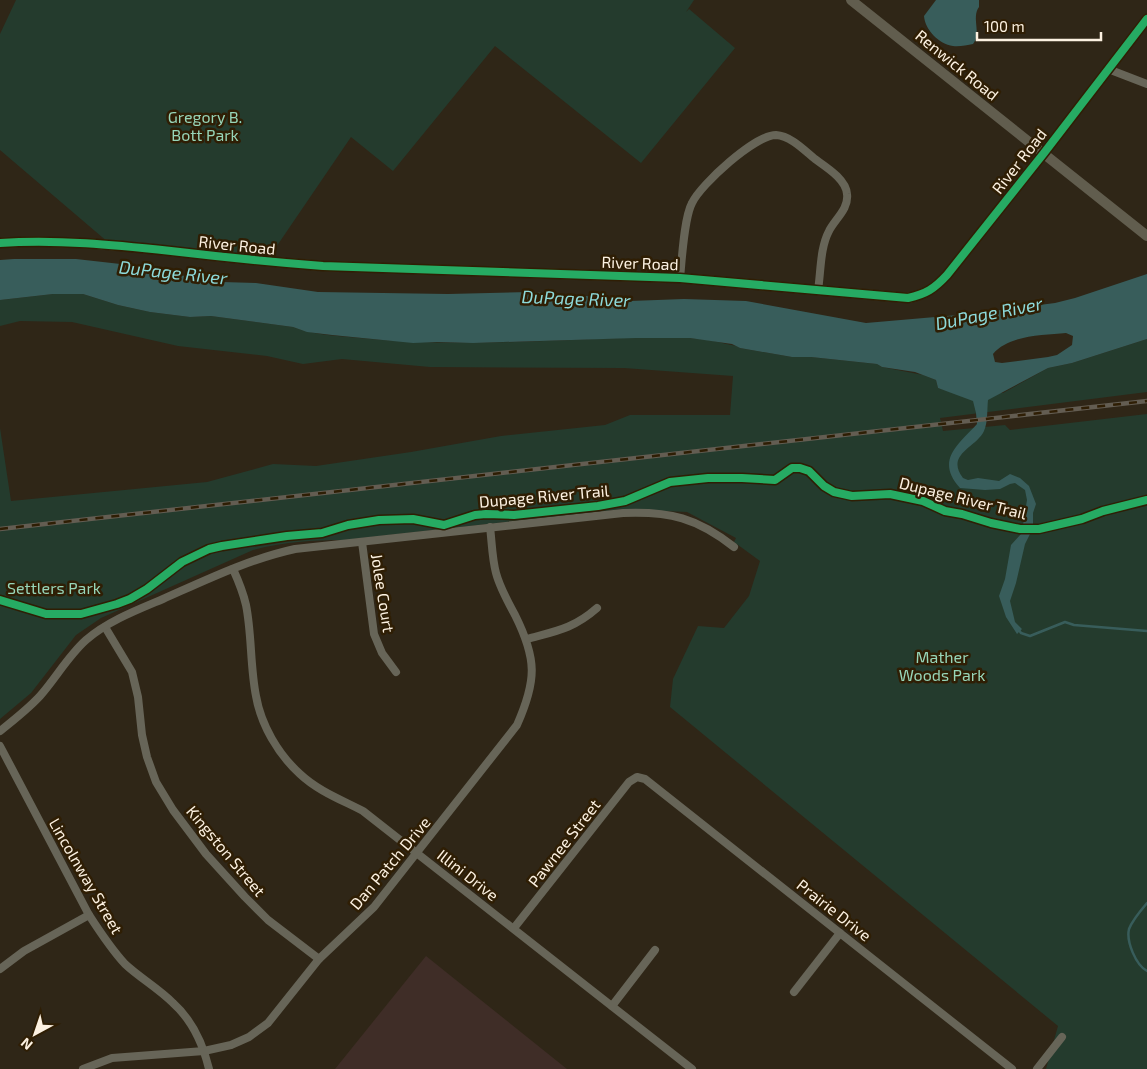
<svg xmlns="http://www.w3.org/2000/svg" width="1147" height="1069" font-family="'Exo 2',sans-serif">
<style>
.education{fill:#3f2d27}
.green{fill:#243b2d}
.water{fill:#385d5b;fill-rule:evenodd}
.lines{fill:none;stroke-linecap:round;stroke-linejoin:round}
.stream{stroke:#385d5b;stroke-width:2.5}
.street{stroke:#676558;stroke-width:8}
.secondary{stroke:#615d4e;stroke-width:10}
.rail-casing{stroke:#635d52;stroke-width:4.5}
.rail{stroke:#2f1e04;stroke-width:2.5;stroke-dasharray:8;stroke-linecap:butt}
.cycleway-casing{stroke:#2f1e04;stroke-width:11}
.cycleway{stroke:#26ab63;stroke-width:8}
.labels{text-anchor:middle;stroke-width:5;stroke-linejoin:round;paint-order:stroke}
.street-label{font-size:16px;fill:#fcf1e1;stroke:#2f1e04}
.park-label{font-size:16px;fill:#97d5b8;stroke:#2f1e04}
.water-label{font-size:18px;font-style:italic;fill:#8ddada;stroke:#2f1e04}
</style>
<rect width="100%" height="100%" fill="#2f2617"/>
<polygon class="education" points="426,956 567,1069 335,1069"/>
<g class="green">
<polygon points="16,0 694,0 686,12 689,9 735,48 641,163 495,46 393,171 351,137 268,259 109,243 0,150 0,34"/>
<path d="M53,294h30l35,11 32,7 40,5 21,-1 82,11c20,8 45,9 67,11 87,9 176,3 264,0 33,-1 69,-3 102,6 5,1 9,1 14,4l52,9h19l66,7 5,3 41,8 13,5 2,8 10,3 55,2 45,-25 24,-5 75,-24v53l-207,26 3,13 62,-6 5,5 137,-16v655h-101l12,-43 -388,-319 3,-28 25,-53 26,2 25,-32 11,-35 -26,-19 2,-4 -49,-26 -64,-3 -279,31c-32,0 -61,2 -91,10l-152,68 -25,17 -45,58 -31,26v-291l11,73 196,-19 66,-18 43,2 95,-14 90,-16 104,-11 25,-10h100l3,-39 -109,-8 -194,-1 -88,-8 -39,5 -36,-8 -89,-10 -106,-24 -52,-1 -20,5v-26z"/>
</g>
<g class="water">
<path d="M936,0h43v7c-8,11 3,26 -6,37 -6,1 -14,3 -20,2 -14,-2 -28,-16 -29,-30z"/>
<path d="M14,259h62l80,9 39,11 27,3 34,1 62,9 130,2 82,-2 56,4 19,3 16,-1 9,3 54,-2 62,2 120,22 104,-9 85,-11 20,-5 72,-24v65l-75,24 -24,5 -60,32c-1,9 0,22 -4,31 -8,17 -39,23 -21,47l5,2 10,-2 21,3 11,-7 10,4 9,8 7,18 -3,9v12l-3,9 -5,10 -9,39 -6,18 5,21 7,7 -5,5 -11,-17 -7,-21 6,-17 6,-34 10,-11 2,-9 4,-25 -2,-10 -10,-7 -5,1 -10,5 -15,1 -25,-2c-25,-28 -2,-43 17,-64l-1,-11 -3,-12 -35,-13 -2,-8 -21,-8 -33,-5 -5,-3 -66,-7h-19l-52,-9 -8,-4 -42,-6h-54l-163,5 -36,-1 -24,1 -81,-8 -25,-3 -14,-5 -82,-11 -21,1 -40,-5 -32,-7 -35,-11h-30l-53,6v-40zM1066,333l7,3 -1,9 -15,10 -9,2 -46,6 -7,-1 -2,-8c16,-19 50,-19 73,-21z"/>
</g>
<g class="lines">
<g class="stream">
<polyline points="1019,630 1021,633 1030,636 1065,622 1074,625 1147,631"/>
<path d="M1147,903c-6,7 -15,18 -18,26 -3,13 7,36 18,42"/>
</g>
<g class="street">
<polyline points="1108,69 1147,84"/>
<path d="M680,278c2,-19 4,-60 12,-75 9,-19 63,-68 84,-68 15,1 28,15 39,24 11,8 31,20 32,35 2,15 -12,25 -18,37 -9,17 -8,40 -11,59"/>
<polyline points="362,542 374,634 382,653 396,672"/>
<path d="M233,569c5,11 10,23 13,36 6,30 4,61 10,91 5,29 22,58 44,78 18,17 42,26 63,37l329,258"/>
<polyline points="105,627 132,672 138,697 142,735 147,757 156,782 173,810 206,854 245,897 268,920 319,959"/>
<path d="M527,639c29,-8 46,-10 70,-31"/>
<path d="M0,731c14,-11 28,-22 40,-35 16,-18 28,-40 46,-56 22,-19 51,-30 77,-41 43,-19 86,-40 132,-50l328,-36c47,-2 74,5 111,34"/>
<path d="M0,746l89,169c11,17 22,34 36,49 15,14 33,24 48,39 19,17 30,41 36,66"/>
<polyline points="514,928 629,782 637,777 645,779 1012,1069"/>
<polyline points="0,969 24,951 89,915"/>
<polyline points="794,992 840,933"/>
<polyline points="612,1006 655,950"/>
<path d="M83,1069l29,-11 92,-7 27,-6 18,-8 19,-14 51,-64 55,-52 143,-182c20,-45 20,-66 -2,-110 -7,-13 -15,-27 -19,-42 -4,-15 -4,-30 -6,-46"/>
<polyline points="1037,1069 1062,1037"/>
</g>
<g class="secondary">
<polyline points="851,0 1147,236"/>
<path d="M0,243c57,-4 115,2 171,8 51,6 101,11 152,15l357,12 228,20c18,-4 26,-9 39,-23l97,-122 103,-134"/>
</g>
<g class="rail-casing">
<polyline id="rail" points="0,529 1147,401"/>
</g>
<use href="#rail" class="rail"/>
<g class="cycleway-casing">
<g id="cycleway">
<path d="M0,243c57,-4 115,2 171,8 51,6 101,11 152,15l357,12 228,20c18,-4 26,-9 39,-23l97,-122 103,-134"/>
<polyline points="0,600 46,614 81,614 117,604 130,599 147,589 182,562 209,549 222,546 287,536 322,533 348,525 379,520 413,519 444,525 475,515 486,514 514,515 598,506 625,501 670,482 708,478 742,478 775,480 792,468 800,468 809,471 824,486 834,492 852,496 890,494 923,501 945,511 962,514 991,523 1020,529 1039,529 1082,519 1103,511 1147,500"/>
</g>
</g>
<use href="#cycleway" class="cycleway"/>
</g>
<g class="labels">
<g class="street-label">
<text transform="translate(957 65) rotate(39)" y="6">Renwick Road</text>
<text transform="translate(1019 161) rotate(-52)" y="6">River Road</text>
<text transform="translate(237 245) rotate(6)" y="6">River Road</text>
<text transform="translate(640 263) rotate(2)" y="6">River Road</text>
<text transform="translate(544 496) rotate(-5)" y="6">Dupage River Trail</text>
<text transform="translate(963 498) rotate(14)" y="6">Dupage River Trail</text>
<text transform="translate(383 593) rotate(81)" y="6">Jolee Court</text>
<text transform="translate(564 843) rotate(-52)" y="6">Pawnee Street</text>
<text transform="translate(226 851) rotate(50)" y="6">Kingston Street</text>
<text transform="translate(390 863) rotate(-50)" y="6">Dan Patch Drive</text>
<text transform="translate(468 875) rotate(38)" y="6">Illini Drive</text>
<text transform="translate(86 876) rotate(60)" y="6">Lincolnway Street</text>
<text transform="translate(834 910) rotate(38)" y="6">Prairie Drive</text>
</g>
<g class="park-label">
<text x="205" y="123">Gregory B.<tspan x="205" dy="18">Bott Park</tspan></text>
<text x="54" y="594">Settlers Park</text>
<text x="942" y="663">Mather<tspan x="942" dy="18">Woods Park</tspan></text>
</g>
<g class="water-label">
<text transform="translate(173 273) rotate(6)" y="6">DuPage River</text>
<text transform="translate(576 299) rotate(2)" y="6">DuPage River</text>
<text transform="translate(989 314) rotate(-11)" y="6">DuPage River</text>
</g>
</g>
<g transform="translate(35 1034) rotate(220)" stroke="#2f1e04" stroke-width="4" paint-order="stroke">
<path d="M0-4L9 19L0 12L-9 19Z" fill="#fcf1e1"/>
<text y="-8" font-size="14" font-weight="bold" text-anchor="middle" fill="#fcf1e1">N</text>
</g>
<path d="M977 32v8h124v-8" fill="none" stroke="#fcf1e1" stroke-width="2.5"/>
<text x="984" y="32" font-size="15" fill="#fcf1e1" stroke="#2f1e04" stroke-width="4" paint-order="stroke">100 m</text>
</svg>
